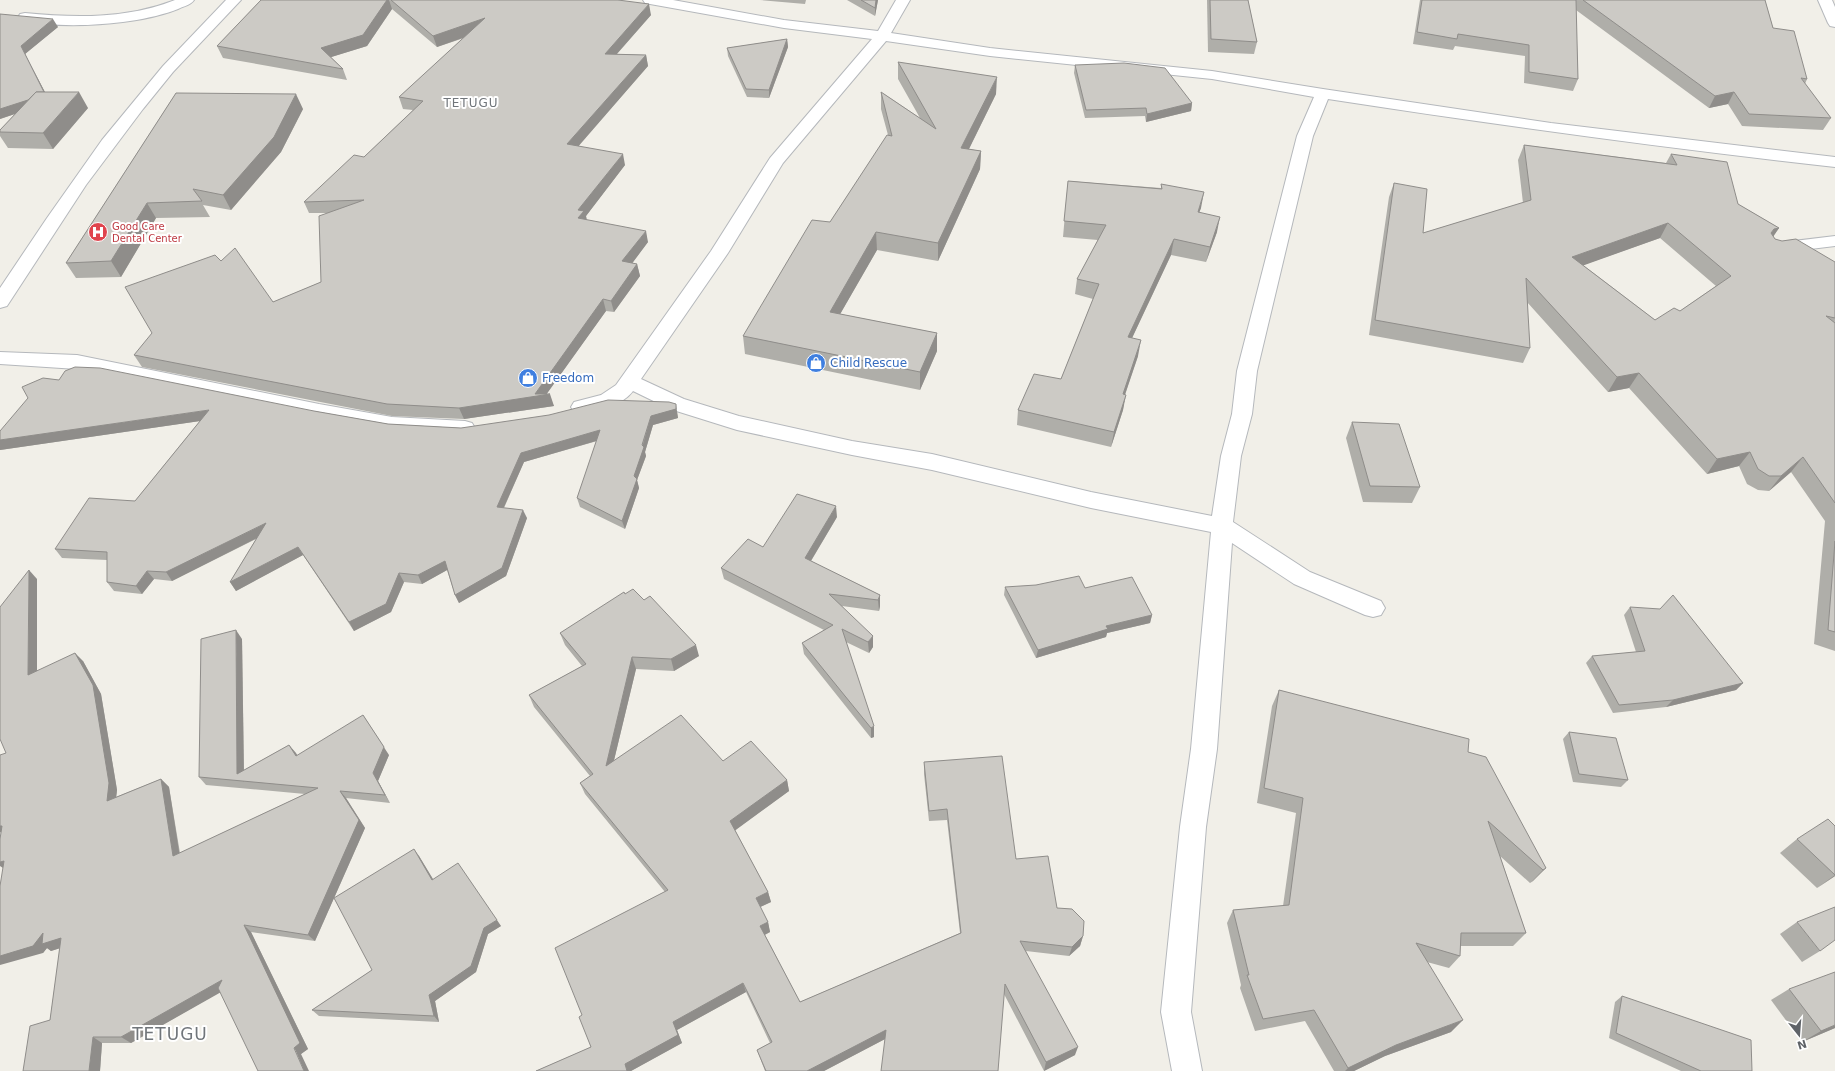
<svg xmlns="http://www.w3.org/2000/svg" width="1835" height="1071" font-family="'DejaVu Sans',sans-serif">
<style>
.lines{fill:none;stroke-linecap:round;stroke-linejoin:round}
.minor-casing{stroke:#b5b8bc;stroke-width:2}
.minor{fill:#fff;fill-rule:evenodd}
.wall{fill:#afaea9;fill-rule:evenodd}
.shaded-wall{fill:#8f8d8a}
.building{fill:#cccac5;stroke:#8f8d8a;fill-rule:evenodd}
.labels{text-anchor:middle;stroke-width:4;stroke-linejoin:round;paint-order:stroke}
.far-health-label{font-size:10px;fill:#be3a42;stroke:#fff;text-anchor:start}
.far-quarter-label{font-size:12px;letter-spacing:1px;fill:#70757a;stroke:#fff}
.shop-label{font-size:12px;fill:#366cbe;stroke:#fff;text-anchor:start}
.near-quarter-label{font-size:17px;letter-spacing:1px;fill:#70757a;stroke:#fff}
</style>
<rect width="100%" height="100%" fill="#f1efe8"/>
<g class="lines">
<g class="minor-casing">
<g id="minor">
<path d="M175,0h19c-3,5 -10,6 -16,9 -40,16 -116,21 -158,11l-2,-3 2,-3 5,-1c50,5 102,6 150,-13z"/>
<polygon points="226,0 241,0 173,72 143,109 86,185 7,306 0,308 0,288 47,218 102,140 163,66"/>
<path d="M643,0h30l111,20 94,11 18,-31h14l-19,33 99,15 222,23 111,18 228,34 284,34v10c-170,-19 -338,-42 -507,-68l-15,37 -56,235 -5,43 -11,42 -8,66 77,50 71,29 4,7 -4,7 -8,2 -8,-2 -71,-31 -62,-41 -15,206 -11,78 -15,185 11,59h-30l-11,-59 19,-185 11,-78 20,-217 -120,-24 -159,-38 -80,-15 -115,-25 -67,-21 -37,-18c-10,14 -43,26 -59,21l-3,-5 3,-5 27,-7 15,-10 95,-134 59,-93 102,-119 -88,-11 -134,-24 -5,-1zM886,41l104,15 222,23 102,18 -17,39 -60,235 -5,43 -11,42 -9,60 -121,-24 -159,-38 -80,-13 -113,-25 -55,-17 -43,-20 87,-126 55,-90z"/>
<polygon points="1818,0 1832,0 1835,7 1835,27 1830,26 1828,23"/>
<polygon points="1835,236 1835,246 1777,253 1771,252 1768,248 1771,244 1777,243"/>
<polygon points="0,352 77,355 319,404 392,417 465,421 472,423 475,428 472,433 465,435 392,431 319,418 77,369 0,364"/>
</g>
</g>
<use href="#minor" class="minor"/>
</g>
<g class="wall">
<polygon points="261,0 618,0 651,15 617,54 646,55 648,66 578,146 625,165 586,216 587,220 648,242 632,263 637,264 640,276 614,312 606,311 546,394 554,406 464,419 392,416 142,367 134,355 221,261 273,302 321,282 329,213 309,213 304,202 364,157 413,110 403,109 399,97 464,38 437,47 392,9 367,46 331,57 343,69 347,80 223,58 217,46"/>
<polygon points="760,0 806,0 805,4"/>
<polygon points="847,0 878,0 875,16"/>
<polygon points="1207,0 1248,0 1257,42 1254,54 1208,52"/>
<polygon points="1420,0 1765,0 1773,28 1807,79 1805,84 1831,118 1823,130 1742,126 1728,104 1709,108 1576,10 1578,79 1573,91 1524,83 1525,56 1455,46 1453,50 1413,44"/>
<polygon points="0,14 58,27 25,54 45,92 88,108 53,149 8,148 0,136 0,130 15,114 0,119"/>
<polygon points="787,39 788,47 769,98 747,97 728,56 727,48"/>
<polygon points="898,62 996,94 969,149 981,151 980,169 938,261 877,250 840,314 937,333 937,351 920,390 745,354 743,336 830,222 888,135 881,109 881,92 920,118 898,79"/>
<polygon points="1075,65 1192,103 1191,111 1146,122 1145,116 1085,118 1074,73"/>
<polygon points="176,93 303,109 281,152 231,210 203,205 210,217 156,218 121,277 76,278 66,263"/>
<path d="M1524,145l142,18 5,-9 67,50 41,24 -6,8 2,3 60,23v389l-21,-7 11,-123 -34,-49 -22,19 -11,-1 -11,-6 -8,-18 -32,8 -78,-86 -21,4 -81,-90 3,46 -7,15 -154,-28 20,-138 5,-14 29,50 100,-30 -5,-43zM1660,238l56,48 -36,25 -25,9 -72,-55z"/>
<polygon points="1068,181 1161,188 1161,184 1201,208 1199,212 1217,232 1206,262 1171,255 1132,338 1138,356 1125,395 1123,410 1111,447 1017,425 1018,410 1061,379 1093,299 1075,294 1077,279 1098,240 1063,237"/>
<polygon points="314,411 388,424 461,428 677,413 678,418 653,425 645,452 646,456 637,480 639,488 625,529 580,507 577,498 597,441 524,462 504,508 527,518 506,576 459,603 455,595 447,570 422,584 404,582 391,612 354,631 303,555 236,591 230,582 256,539 172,581 154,579 142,594 114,591 107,582 107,560 62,558 55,549 135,501 200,421 0,450 0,431"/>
<polygon points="1352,422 1420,487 1412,503 1363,502 1346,438"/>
<polygon points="837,517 811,561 880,595 880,606 879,611 842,606 873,647 869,653 846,642 874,737 871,738 804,654 802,643 824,630 724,579 721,568 763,547"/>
<polygon points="37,579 37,671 83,661 101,694 117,790 116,797 161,779 169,787 180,853 305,794 206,785 199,777 242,639 244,770 289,745 297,755 389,755 378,781 390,803 346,798 365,828 315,941 251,932 308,1049 301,1054 220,992 131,1043 102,1043 100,1071 23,1071 50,1020 60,948 51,951 47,948 43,953 3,868 1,832"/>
<polygon points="1005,587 1085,588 1152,615 1150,623 1107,633 1106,637 1036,658 1004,595"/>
<polygon points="1630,607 1743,683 1736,690 1666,707 1613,713 1586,663 1592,656 1636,652 1624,615"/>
<polygon points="560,633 699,656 674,671 636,669 614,760 723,761 787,780 789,791 735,830 768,892 771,902 760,907 768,922 770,932 765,935 800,1002 960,933 947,820 929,821 924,774 924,762 1016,859 1057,908 1083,936 1080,946 1069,956 1026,951 1075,1055 1044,1071 1004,994 885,1039 824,1071 765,1071 757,1050 770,1043 746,992 677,1030 682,1043 631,1071 536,1071 591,1047 582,1015 665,892 585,794 580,783 590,776 534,707 529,695 582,666 565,645"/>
<polygon points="1279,690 1468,752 1546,868 1530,883 1500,856 1526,933 1513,946 1460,946 1460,956 1449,968 1427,962 1451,1032 1385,1056 1354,1071 1334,1071 1305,1021 1255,1031 1240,988 1241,985 1227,923 1233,910 1283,906 1296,813 1257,803 1272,706"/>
<polygon points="1569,732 1628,780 1621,787 1573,782 1563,739"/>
<polygon points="1835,826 1835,876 1817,888 1780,853 1797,839"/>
<polygon points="419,856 433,879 501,926 488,934 476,972 435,1001 439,1022 319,1016 312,1010 372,970"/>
<polygon points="1797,922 1820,951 1802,962 1780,934"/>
<polygon points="1789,989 1835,1028 1802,1042 1771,1000"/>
<polygon points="1622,996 1752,1071 1681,1071 1609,1038 1615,1002"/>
</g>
<g class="shaded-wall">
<polygon points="387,0 389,0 392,9 367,46 325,59 321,48"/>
<polygon points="876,0 878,0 875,16 875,8"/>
<polygon points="649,4 651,15 607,65 605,54"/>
<polygon points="485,18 488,29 437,47 433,36"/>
<polygon points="53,19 58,27 25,54 50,102 0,119 0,109 21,46"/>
<polygon points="787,39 788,47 769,98 769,90"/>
<polygon points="646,55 648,66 570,156 567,144"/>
<polygon points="997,77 996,94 961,165 961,148"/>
<polygon points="79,92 88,108 53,149 43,133"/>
<polygon points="1734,92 1728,104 1709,108 1715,96"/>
<polygon points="296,94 303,109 281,152 231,210 223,195"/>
<polygon points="1192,103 1191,111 1146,122 1147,114"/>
<polygon points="981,151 980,169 938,261 938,243"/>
<polygon points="623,154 625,165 586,216 587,223 578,218 578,210"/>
<polygon points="1204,192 1201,208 1194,227 1198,212"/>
<polygon points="147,203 156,218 121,277 111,261"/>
<polygon points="1220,217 1217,232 1206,262 1210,247"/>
<polygon points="1668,223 1660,238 1565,272 1572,257"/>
<polygon points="1779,228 1769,243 1762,248 1774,229"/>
<polygon points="646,231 648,242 625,273 622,261"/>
<polygon points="876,232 877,250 831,330 830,312"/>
<polygon points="1174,239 1171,255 1125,353 1128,337"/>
<polygon points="637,264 640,276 614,312 611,301"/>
<polygon points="603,299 606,311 546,395 550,394 554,406 464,419 459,408 535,394"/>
<polygon points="937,333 937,351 920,390 920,372"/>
<polygon points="1141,340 1138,356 1120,409 1123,394"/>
<polygon points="1639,373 1629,388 1608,392 1617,377"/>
<polygon points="1126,395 1123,410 1111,447 1114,432"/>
<polygon points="676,404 678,418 653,425 645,452 646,456 637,480 639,488 625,529 622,521 634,476 651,416"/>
<polygon points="209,410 214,419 0,450 0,440"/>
<polygon points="600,430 603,439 524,462 500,516 497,507 521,453"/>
<polygon points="1750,452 1739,466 1707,474 1717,459"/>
<polygon points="1803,457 1791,472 1769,491 1781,476"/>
<polygon points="836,506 837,517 806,569 805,558"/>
<polygon points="523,510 527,518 506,576 459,603 455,595"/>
<polygon points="266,523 271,531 172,581 166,572"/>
<polygon points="298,547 303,555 236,591 230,582"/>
<polygon points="445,561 449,569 422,584 418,575"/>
<polygon points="29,570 37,579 37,684 28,675"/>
<polygon points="147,571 154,579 142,594 136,586"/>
<polygon points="399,573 404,582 391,612 354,631 349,622"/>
<polygon points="880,595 880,606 879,611 878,600"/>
<polygon points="1152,615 1150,623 1107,633 1106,637 1036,658 1038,650 1106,626"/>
<polygon points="236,630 242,639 244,782 237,774"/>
<polygon points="873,636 873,647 869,653 868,642"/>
<polygon points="696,645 699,656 674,671 671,659"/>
<polygon points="75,653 83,661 101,694 117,790 115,808 107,801"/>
<polygon points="632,657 636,669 610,777 606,766"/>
<polygon points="1743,683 1736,690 1666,707 1673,700"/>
<polygon points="363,715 389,755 378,781 390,803 385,795 373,773"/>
<polygon points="874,726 874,737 871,738 871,728"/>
<polygon points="289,745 296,753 302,764 296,756"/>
<polygon points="161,779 169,787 181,864 173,856"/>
<polygon points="787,780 789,791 733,832 730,821"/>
<polygon points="340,791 346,798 365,828 315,941 308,935"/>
<polygon points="0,820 6,825 5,835 0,832"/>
<polygon points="414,849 419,856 437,886 432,880"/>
<polygon points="4,861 6,870 0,866 0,862"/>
<polygon points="1546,868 1533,881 1530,883 1543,870"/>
<polygon points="1835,875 1835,876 1817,888"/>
<polygon points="768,892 771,902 758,908 756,898"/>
<polygon points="497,920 501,926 488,934 476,972 435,1001 439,1022 434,1016 429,995 484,928"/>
<polygon points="768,922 770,932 762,936 760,926"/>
<polygon points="244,925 251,932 308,1049 301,1054 309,1071 304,1071"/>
<polygon points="43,933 61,938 70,945 51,951 47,948 43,953 0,965 0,956"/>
<polygon points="1083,936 1080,946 1069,956 1072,947"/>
<polygon points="222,980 230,987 131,1043 121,1037"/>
<polygon points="743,983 746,992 677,1030 682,1043 631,1071 627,1071 625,1064 673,1022"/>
<polygon points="1463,1020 1451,1032 1385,1056 1354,1071 1345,1071 1348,1068 1396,1045"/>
<polygon points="1835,1025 1835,1028 1802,1042 1821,1031"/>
<polygon points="886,1030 887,1038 824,1071 807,1071"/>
<polygon points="93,1037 102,1043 100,1071 89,1071"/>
<polygon points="1078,1047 1075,1055 1044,1071 1046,1062"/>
</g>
<g class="building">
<polygon points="261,0 387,0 363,35 321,48 343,69 217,46"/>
<polygon points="391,0 618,0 649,4 605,54 646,55 567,144 623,154 578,210 584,211 578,218 646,231 622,261 637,264 611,301 603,299 535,394 550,394 459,408 387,404 134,355 152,333 125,287 215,255 221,261 235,248 273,302 321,282 319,216 364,200 304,202 354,155 364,157 423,101 399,97 485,18 433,36"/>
<polygon points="861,0 876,0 875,8"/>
<polygon points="1210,0 1248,0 1257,42 1211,39"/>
<polygon points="1422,0 1576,0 1578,79 1529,72 1529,45 1458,34 1457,39 1417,32"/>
<polygon points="1583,0 1765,0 1773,28 1794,31 1807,79 1801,78 1831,118 1749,114 1734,92 1715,96"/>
<polygon points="0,14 53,19 21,46 44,92 36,92 28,100 0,109"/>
<polygon points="787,39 769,90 746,89 727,48"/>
<polygon points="898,62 997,77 961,148 981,151 938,243 876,232 830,312 937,333 920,372 743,336 812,220 830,222 887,135 892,136 881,92 936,129"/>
<polygon points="1124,63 1165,68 1192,103 1147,114 1146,108 1086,110 1075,65"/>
<polygon points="36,92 79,92 43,133 0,132 0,130"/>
<polygon points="176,93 296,94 274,137 223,195 193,189 202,201 147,203 111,261 66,263"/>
<path d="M1524,145l153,20 -6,-11 56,8 11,42 41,24 -5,1 -3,4 4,6 7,2 14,-2 39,23v56l-9,-2 9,7v180l-32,-46 -22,19h-12l-11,-7 -8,-17 -33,7 -78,-86 -22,4 -91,-99 4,70 -155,-28 19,-137 33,6 -4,44 108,-33zM1668,223l63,53 -51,35 -6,-3 -19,12 -83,-63z"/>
<polygon points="1068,181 1162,189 1161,184 1204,192 1198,212 1220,217 1210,247 1174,239 1128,337 1141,340 1123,394 1126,395 1114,432 1018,410 1034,374 1061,379 1099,284 1077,279 1106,225 1064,221"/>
<polygon points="75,367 100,368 314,411 388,424 461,428 549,415 608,400 669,402 676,404 676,409 651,416 642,445 644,447 634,476 637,479 622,521 577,498 600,430 521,453 497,507 523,510 502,568 455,595 445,561 418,575 399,573 386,604 349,622 298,547 230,582 266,523 166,572 147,571 136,586 107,582 107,552 55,549 89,498 135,501 209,410 0,440 0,431 28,398 22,387 43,378 59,380 65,371"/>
<polygon points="1352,422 1399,424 1420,487 1370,486"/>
<polygon points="797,494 836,506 805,558 880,595 878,600 829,594 873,636 868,642 842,629 874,726 871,728 802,643 833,625 721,568 748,539 763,547"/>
<polygon points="1835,541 1835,632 1828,630"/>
<polygon points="29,570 28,675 75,653 93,685 109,783 107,801 161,779 173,856 318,788 199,777 201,639 236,630 237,774 289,745 296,756 363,715 384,747 373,773 385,795 340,791 359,820 308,935 244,925 300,1043 294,1048 304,1071 258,1071 218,988 222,980 121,1037 93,1037 89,1071 23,1071 30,1026 50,1020 61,938 42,944 43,933 33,946 0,956 0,886 4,861 0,862 0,839 2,826 0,826 0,755 6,753 0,739 0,607"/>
<polygon points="1079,576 1085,588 1132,577 1152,615 1106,626 1108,629 1038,650 1005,587 1036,585"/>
<polygon points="633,589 644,600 650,596 696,645 671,659 632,657 606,766 681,715 723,761 751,741 787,780 730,821 768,892 756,898 768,922 760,926 800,1002 961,933 947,809 929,811 924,762 1002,756 1016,859 1048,856 1057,908 1072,909 1084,921 1083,936 1072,947 1020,941 1078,1047 1046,1062 1005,984 998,1071 881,1071 886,1030 807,1071 766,1071 757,1050 772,1042 743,983 673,1022 678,1035 625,1064 627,1071 536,1071 591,1047 579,1017 582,1015 555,948 668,890 580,783 593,774 529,695 586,664 560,633 624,592 625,594"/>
<polygon points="1673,595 1743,683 1673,700 1619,705 1592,656 1645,651 1630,607 1660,609"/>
<polygon points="1279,690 1469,739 1468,752 1486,757 1546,868 1543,870 1488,821 1526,933 1461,933 1460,956 1416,943 1463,1020 1396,1045 1348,1068 1314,1010 1263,1019 1247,975 1249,975 1233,910 1289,905 1303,798 1264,788"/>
<polygon points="1569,732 1616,738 1628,780 1579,774"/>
<polygon points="1828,819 1835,826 1835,875 1797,839"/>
<polygon points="414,849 432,880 458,863 497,920 484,928 471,966 429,995 434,1016 312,1010 372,970 334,898"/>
<polygon points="1835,907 1835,940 1820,951 1797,922"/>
<polygon points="1835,972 1835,1025 1821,1031 1789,989"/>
<polygon points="1622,996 1751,1040 1752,1071 1701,1071 1616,1033"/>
</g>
<defs>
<g id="hospital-disc" transform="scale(1)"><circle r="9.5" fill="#e0444e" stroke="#fff"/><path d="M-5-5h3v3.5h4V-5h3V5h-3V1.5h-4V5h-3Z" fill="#fff"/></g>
<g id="shop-disc" transform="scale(1)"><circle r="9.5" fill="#3f7fe0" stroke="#fff"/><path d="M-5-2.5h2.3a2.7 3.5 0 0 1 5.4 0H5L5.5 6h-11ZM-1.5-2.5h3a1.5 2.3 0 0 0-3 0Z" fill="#fff"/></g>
</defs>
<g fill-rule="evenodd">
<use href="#hospital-disc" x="98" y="232"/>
<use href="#shop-disc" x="816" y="363"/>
<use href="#shop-disc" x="528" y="378"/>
</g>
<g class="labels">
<g class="far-health-label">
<text x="112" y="230">Good Care<tspan x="112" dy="12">Dental Center</tspan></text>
</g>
<g class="far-quarter-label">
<text x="471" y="107">TETUGU</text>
</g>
<g class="shop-label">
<text x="830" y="367">Child Rescue</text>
<text x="542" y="382">Freedom</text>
</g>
<g class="near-quarter-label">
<text x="170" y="1040">TETUGU</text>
</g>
</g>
<g transform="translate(1799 1035) rotate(163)" stroke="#ffffff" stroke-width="3" paint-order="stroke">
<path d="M0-3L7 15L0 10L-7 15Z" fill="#5f6368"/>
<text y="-6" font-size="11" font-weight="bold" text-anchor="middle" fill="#5f6368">N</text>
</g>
</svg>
